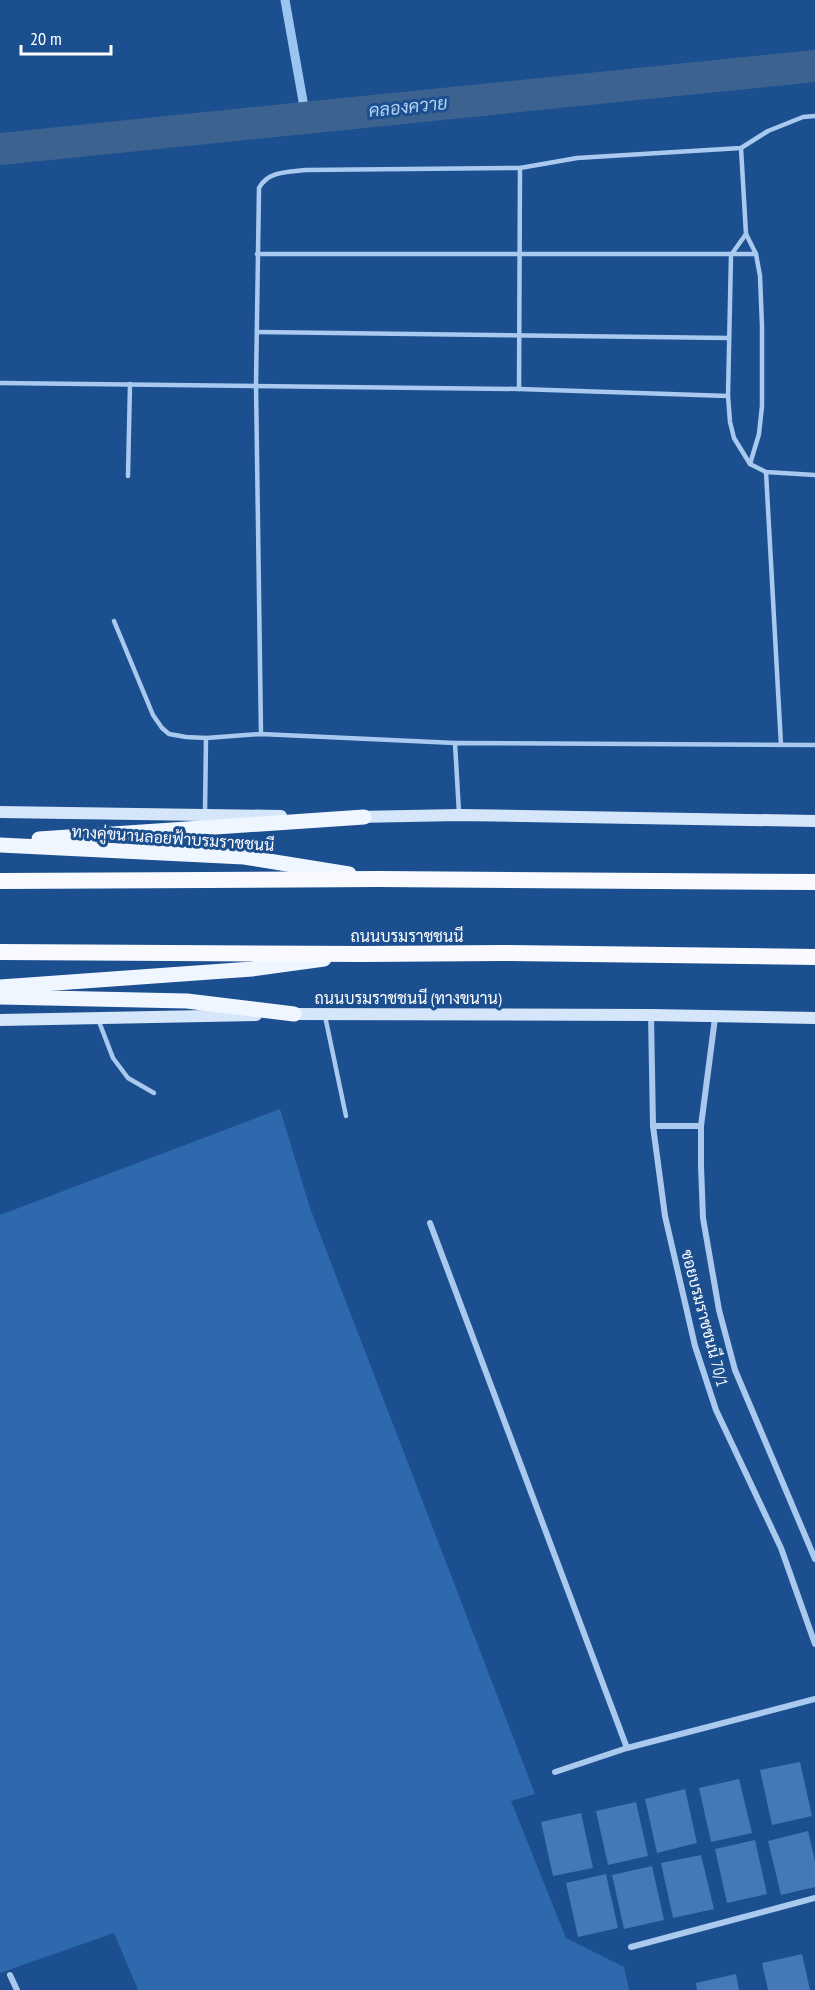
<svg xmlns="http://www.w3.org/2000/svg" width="815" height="1990" font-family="'PT Sans Narrow',Sarabun,sans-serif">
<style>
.green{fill:#2e69ad}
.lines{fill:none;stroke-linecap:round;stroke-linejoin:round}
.stream{stroke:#9cc4f0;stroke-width:9}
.canal{stroke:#3c6290;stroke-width:32}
.building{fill:#4478b7}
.service{stroke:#a9c9ee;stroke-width:4.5}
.minor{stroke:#a9c9ee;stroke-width:6}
.secondary{stroke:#d6e6fa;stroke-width:12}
.primary{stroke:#f0f6ff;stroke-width:15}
.trunk{stroke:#f8faff;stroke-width:16}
.labels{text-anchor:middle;stroke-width:6;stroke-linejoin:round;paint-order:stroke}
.street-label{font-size:16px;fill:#fff;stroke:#1b4f8f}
.water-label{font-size:18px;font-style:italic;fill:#b5d3f5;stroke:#1b4f8f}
</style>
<rect width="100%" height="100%" fill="#1b4f8f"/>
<polygon class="green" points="280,1109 310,1208 535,1794 511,1801 566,1938 624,1967 629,1990 138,1990 114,1933 0,1973 0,1215"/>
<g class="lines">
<polyline class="stream" points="285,0 306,118"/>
<polyline class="canal" points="0,149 815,66"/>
</g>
<g class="building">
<polygon points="800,1762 812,1816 772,1825 760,1770"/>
<polygon points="739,1779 752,1833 711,1842 699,1788"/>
<polygon points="685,1789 697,1843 657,1853 645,1799"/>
<polygon points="636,1802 648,1856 608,1865 596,1811"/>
<polygon points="581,1813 593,1868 553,1876 541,1822"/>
<polygon points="808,1831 815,1861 815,1887 781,1895 768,1841"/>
<polygon points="755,1840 767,1894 727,1903 715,1849"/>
<polygon points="701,1855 714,1909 673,1918 661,1863"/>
<polygon points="652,1866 664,1920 624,1929 612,1875"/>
<polygon points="606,1874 618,1928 578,1937 566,1883"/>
<polygon points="802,1954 810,1990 768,1990 762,1963"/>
<polygon points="736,1974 739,1990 697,1990 696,1983"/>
</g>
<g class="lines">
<g class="service">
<polyline points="741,148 746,234 756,254 760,276 762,326 762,406 759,434 750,464"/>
<polyline points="746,234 731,255 728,396 730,422 734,438 750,464 766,472 815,475"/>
<polyline points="257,254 756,254"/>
<polyline points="257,332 729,338"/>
<polyline points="0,383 519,389 728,396"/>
<polyline points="519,389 520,168 577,158 741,148 768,131 803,117 815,116"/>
<polyline points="766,472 781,745"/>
<polyline points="128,476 130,384"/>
<polyline points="114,621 153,715 162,728 169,734 186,737 206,738 261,734 455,743"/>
<path d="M261,734l-5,-349 3,-197c9,-17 29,-16 47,-18l214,-2"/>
<polyline points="205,813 206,738"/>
<polyline points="459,813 455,743 815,745"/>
<polyline points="325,1016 346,1116"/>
<polyline points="98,1019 113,1058 128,1078 154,1093"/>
</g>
<g class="minor">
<polyline points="651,1015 653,1126 665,1216 695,1346 716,1410 781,1548 815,1644"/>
<polyline points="715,1018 701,1126 701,1166 703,1218 719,1310 735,1370 815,1559"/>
<polyline points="653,1126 701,1126"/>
<polyline points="430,1223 627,1748"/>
<polyline points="555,1772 627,1748 815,1699"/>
<polyline points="631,1947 815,1898"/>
<polyline points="10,1975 17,1990"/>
</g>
<g class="secondary">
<polyline points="0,812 281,816"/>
<polyline points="355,817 460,815 815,821"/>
<polyline points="285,1014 651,1015 815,1018"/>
<polyline points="0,1020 256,1015"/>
</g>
<g class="primary">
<polyline points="39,839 364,817"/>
<polyline points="0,845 244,857 349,874"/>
<polyline points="0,987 252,969 324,959"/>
<polyline points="0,997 187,1001 294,1014"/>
</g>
<g class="trunk">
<polyline points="0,881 379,879 815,882"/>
<polyline points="0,952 362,954 501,953 815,957"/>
</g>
</g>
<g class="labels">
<g class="street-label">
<text transform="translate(173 838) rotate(4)" y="6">ทางคู่ขนานลอยฟ้าบรมราชชนนี</text>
<text x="407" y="942">ถนนบรมราชชนนี</text>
<text x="408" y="1004">ถนนบรมราชชนนี (ทางขนาน)</text>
<text transform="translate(705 1318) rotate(75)" y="6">ซอยบรมราชชนนี 70/1</text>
</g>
<g class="water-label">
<text transform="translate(408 107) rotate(-6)" y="6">คลองควาย</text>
</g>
</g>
<path d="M21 45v9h90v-9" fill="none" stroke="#ffffff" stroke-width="3"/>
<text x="30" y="45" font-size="18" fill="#ffffff" stroke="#1b4f8f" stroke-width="4.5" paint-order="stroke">20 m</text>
</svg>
